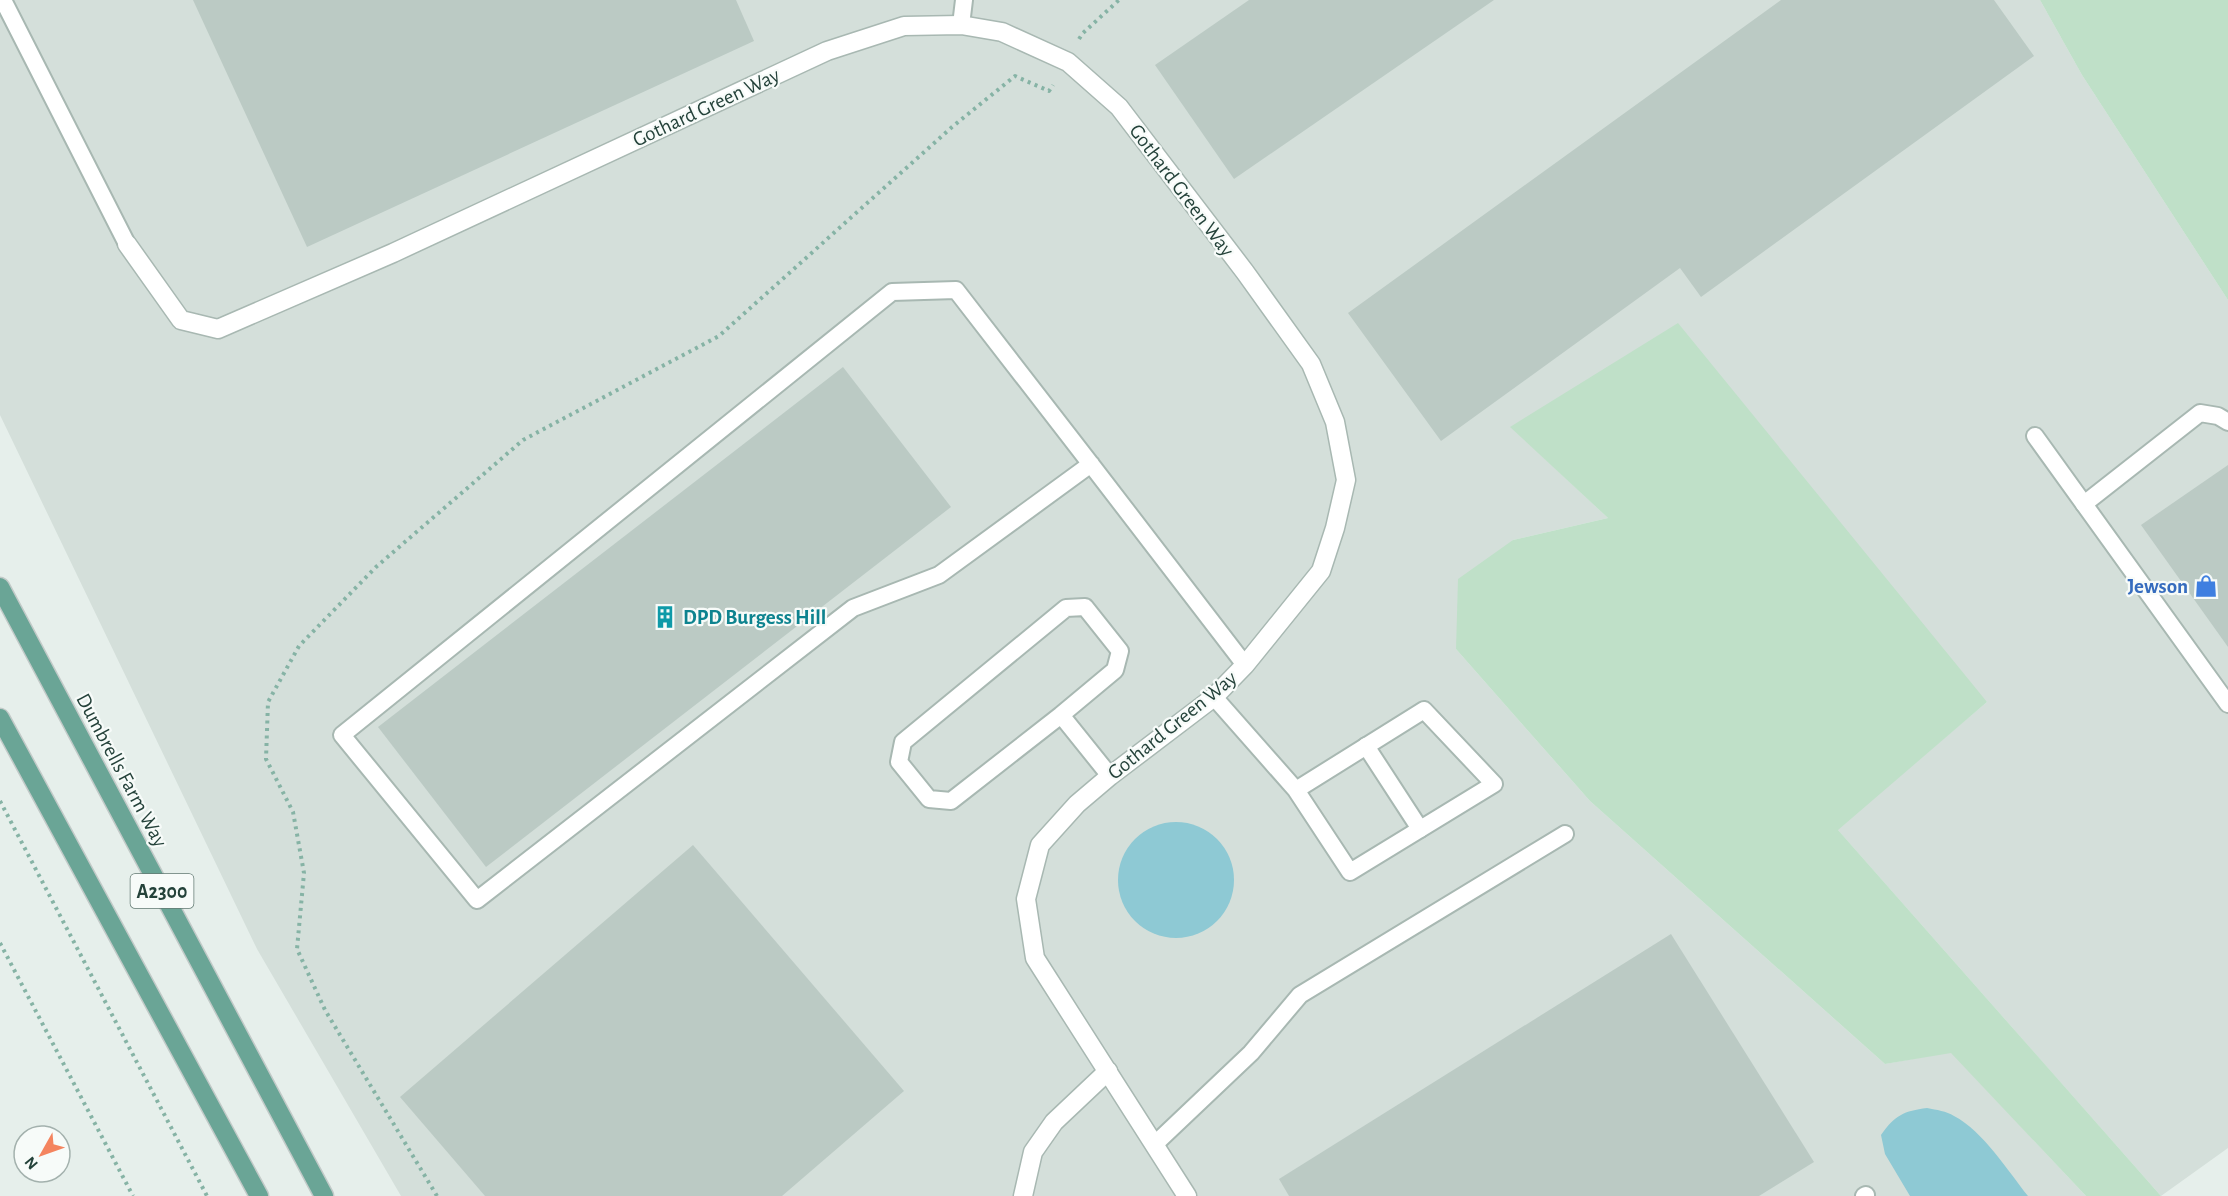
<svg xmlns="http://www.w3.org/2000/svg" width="2228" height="1196" font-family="'Alegreya Sans',sans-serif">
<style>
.built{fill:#d4dfda}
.green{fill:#bfe0c8}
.water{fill:#8ec9d4}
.building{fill:#bbcac4}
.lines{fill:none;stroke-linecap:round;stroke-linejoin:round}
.service-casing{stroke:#a8b8b2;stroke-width:20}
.minor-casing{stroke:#a8b8b2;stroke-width:21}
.primary-casing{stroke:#c2cac8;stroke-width:21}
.path{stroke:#86b3a5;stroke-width:4;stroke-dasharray:3 4.5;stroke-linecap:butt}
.service{stroke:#fff;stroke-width:16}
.minor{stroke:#fff;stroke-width:18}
.primary{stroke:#6aa596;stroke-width:18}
.labels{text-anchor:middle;stroke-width:4.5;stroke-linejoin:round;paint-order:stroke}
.shield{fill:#f7fbf9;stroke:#637a73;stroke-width:1.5}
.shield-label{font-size:20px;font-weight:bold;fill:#24423a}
.street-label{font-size:21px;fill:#24423a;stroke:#f7fbf9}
.shop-label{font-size:21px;font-weight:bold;fill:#366cbe;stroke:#f7fbf9;text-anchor:end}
.culture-label{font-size:21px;font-weight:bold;fill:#0d838f;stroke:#f7fbf9;text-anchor:start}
</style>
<rect width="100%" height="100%" fill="#e6efeb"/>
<polygon class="built" points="0,0 2040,0 2082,75 2228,300 2228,1148 2161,1196 1837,829 1987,702 1511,427 1608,518 1513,540 1456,649 1590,801 1885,1064 1951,1052 2086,1196 401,1196 257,949 0,415"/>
<g class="green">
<polygon points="2040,0 2228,0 2228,300 2082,75"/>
<polygon points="1678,323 1987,702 1838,830 2161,1196 2086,1196 1951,1053 1885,1064 1590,801 1456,649 1458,579 1513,540 1608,518 1510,427"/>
</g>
<g class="water">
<circle cx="1176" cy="880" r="58"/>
<path d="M1927,1108c10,2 19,3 27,8 29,15 54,55 74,80h-118l-25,-42 -4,-19c14,-20 23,-24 46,-27z"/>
</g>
<g class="building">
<polygon points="193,0 736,0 754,41 307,247"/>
<polygon points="1249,0 1494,0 1234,179 1155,65"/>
<polygon points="1781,0 1994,0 2034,56 1701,297 1680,268 1441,441 1348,313"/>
<polygon points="843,367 951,507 486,867 378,727"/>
<polygon points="2228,465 2228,647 2141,525"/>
<polygon points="693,845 904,1091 782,1196 485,1196 400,1097"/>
<polygon points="1671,934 1814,1162 1759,1196 1289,1196 1279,1179"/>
</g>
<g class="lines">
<g class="service-casing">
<g id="service">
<polyline points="3,0 127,244"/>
<polyline points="961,25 964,0"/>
<polyline points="2035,436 2228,704"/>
<path d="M1091,464l-152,111 -86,33 -376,292 -135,-165 550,-443 64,-2c97,125 193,249 289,375"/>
<polyline points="2084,504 2200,413 2218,416 2228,422"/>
<polyline points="1214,697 1296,790 1350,872 1494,784 1424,710 1296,790"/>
<polyline points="1061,715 951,801 929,799 899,762 903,742 1066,608 1085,607 1120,651 1115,670 1061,715 1110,776"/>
<polyline points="1366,746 1420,829"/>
<polyline points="1155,1144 1251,1053 1300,995 1565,834"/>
<polyline points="1864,1196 1866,1195"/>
</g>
</g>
<g class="minor-casing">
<g id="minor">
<polyline points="127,244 181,320 218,329 393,253 827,51 904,26 961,25 1002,32 1068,62 1119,107 1245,272 1311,364 1335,422 1346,480 1335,528 1321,571 1245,665 1214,697 1110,776 1077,804 1040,845 1026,899 1035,958 1187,1196"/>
<polyline points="1023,1196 1033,1152 1054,1122 1108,1071"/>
</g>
</g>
<g class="primary-casing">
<g id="primary">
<polyline points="0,587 324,1196"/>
<polyline points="0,718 259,1196"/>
</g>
</g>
<g class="path">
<polyline points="1079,39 1083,33 1119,0"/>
<polyline points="0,801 207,1196"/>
<polyline points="0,943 133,1196"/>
<polyline points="437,1196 325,1010 297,949 304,873 293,812 266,759 268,702 299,646 376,567 523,440 719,336 952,127 1015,76 1049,91 1053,85"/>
</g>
<use href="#service" class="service"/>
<use href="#minor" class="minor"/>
<use href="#primary" class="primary"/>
</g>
<defs>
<g id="shop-bare" transform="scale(1.8)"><path d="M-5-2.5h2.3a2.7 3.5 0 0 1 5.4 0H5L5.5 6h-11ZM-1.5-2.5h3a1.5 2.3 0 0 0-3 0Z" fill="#3f7fe0" stroke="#f7fbf9" stroke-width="2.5" paint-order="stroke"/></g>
<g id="building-bare" transform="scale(1.8)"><path d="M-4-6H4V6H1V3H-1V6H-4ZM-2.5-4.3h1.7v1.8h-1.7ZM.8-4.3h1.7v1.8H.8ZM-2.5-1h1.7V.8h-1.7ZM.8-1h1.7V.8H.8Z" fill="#0f9aa8" stroke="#f7fbf9" stroke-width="2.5" paint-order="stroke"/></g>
</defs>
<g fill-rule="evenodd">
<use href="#shop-bare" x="2206" y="586"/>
<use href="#building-bare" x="665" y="617"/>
</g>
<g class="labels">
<rect class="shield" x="130.5" y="874" width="63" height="34" rx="4.5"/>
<g class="shield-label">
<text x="162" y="898">A2300</text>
</g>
<g class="street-label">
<text transform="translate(706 107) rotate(-25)" y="7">Gothard Green Way</text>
<text transform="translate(1182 190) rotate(53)" y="7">Gothard Green Way</text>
<text transform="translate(1172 725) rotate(-39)" y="7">Gothard Green Way</text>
<text transform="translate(122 770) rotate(62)" y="7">Dumbrells Farm Way</text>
</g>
<g class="shop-label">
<text x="2188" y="593">Jewson</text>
</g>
<g class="culture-label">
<text x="683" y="624">DPD Burgess Hill</text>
</g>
</g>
<g transform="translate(42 1154) rotate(230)"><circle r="28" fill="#f7fbf9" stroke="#a3b1ad" stroke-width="1.5"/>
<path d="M0-4.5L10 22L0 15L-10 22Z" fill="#f4845f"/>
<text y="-9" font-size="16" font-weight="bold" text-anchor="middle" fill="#24423a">N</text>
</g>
</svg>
